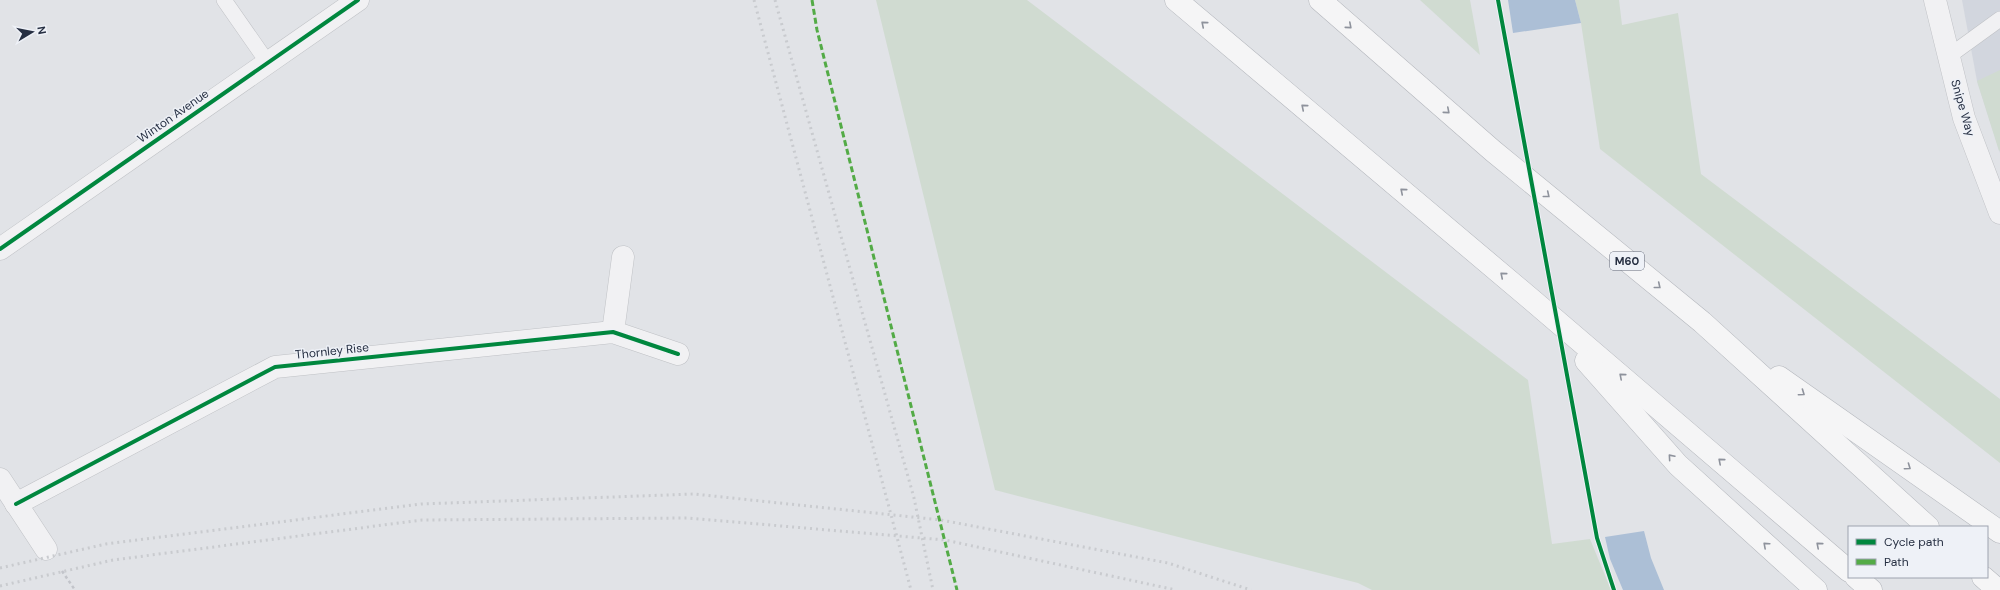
<svg xmlns="http://www.w3.org/2000/svg" width="2000" height="590" font-family="'DM Sans',sans-serif">
<style>
.built{fill:#d2d6de}
.green{fill:#d0dbd1}
.water{fill:#acbfd6}
.lines{fill:none;stroke-linecap:round;stroke-linejoin:round}
.lane-casing{stroke:#bfc1c5;stroke-width:16}
.street-casing{stroke:#bfc1c5;stroke-width:23}
.highway-casing{stroke:#b3b6bc;stroke-width:23}
.path{stroke:#c2c4ca;stroke-width:2.5;stroke-dasharray:3 3;stroke-linecap:butt}
.lane{stroke:#f1f1f3;stroke-width:15}
.street{stroke:#f1f1f3;stroke-width:22}
.highway{stroke:#f5f5f6;stroke-width:22}
.rail{stroke:#c9cbcf;stroke-width:3;stroke-dasharray:2 4;stroke-linecap:butt}
.quiet{stroke:#53ab46;stroke-width:3;stroke-dasharray:6 3;stroke-linecap:butt}
.cycleway-casing{stroke:#eef1f7;stroke-width:6}
.cycleway{stroke:#00873e;stroke-width:4}
.oneway{stroke:#8e929c}
.labels{text-anchor:middle;stroke-width:3;stroke-linejoin:round;paint-order:stroke}
.shield{fill:#eef1f7;stroke:#626978;stroke-width:1}
.shield-label{font-size:11px;font-weight:bold;fill:#262f42}
.street-label{font-size:12px;fill:#262f42;stroke:#eef1f7}
</style>
<rect width="100%" height="100%" fill="#e1e3e7"/>
<polygon class="built" points="1962,0 2000,0 2000,153 1977,81"/>
<g class="green">
<polygon points="876,0 1027,0 1528,380 1552,544 1590,539 1611,590 1372,590 1358,583 995,490"/>
<polygon points="1420,0 1470,0 1480,55"/>
<polygon points="1575,0 1619,0 1622,25 1678,13 1701,174 2000,399 2000,463 1600,149 1581,23"/>
<polygon points="2000,70 2000,150 1999,151 1977,81"/>
</g>
<g class="water">
<polygon points="1508,0 1575,0 1581,23 1513,33"/>
<polygon points="1644,531 1651,558 1664,590 1623,590 1610,559 1605,537"/>
</g>
<g class="lines">
<g class="lane-casing">
<g id="lane">
<polyline points="224,0 268,63"/>
<polyline points="1949,56 2000,19"/>
</g>
</g>
<g class="street-casing">
<g id="street">
<polyline points="1935,0 1964,118 2000,213"/>
<polyline points="0,249 358,0"/>
<polyline points="613,332 623,257"/>
<polyline points="0,479 46,549"/>
<polyline points="16,504 275,367 613,332 678,354"/>
</g>
</g>
<g class="highway-casing">
<g id="highway">
<polyline points="1176,0 1532,300 1849,571"/>
<polyline points="1320,0 1493,151 1702,322 1928,527"/>
<polyline points="1586,361 1678,465 1816,590"/>
<polyline points="1779,377 2000,532"/>
<polyline points="1856,577 1871,590"/>
<polyline points="1983,577 1998,590"/>
</g>
</g>
<polyline class="path" points="62,571 75,590"/>
<use href="#lane" class="lane"/>
<use href="#street" class="street"/>
<use href="#highway" class="highway"/>
<g class="rail">
<polyline points="754,0 911,590"/>
<polyline points="775,0 914,498 933,590"/>
<polyline points="0,568 106,544 421,504 694,494 941,520 1168,563 1251,590"/>
<polyline points="0,586 113,560 422,520 688,518 945,540 1176,590"/>
</g>
<polyline class="quiet" points="812,0 817,30 957,590"/>
<g class="cycleway-casing">
<g id="cycleway">
<polyline points="1498,0 1597,538 1614,590"/>
<polyline points="0,249 358,0"/>
<polyline points="16,504 275,367 613,332 678,354"/>
</g>
</g>
<use href="#cycleway" class="cycleway"/>
</g>
<defs><path id="oneway-chevron" d="M-2-3.5L2.5 0L-2 3.5" fill="none" stroke-width="1.6" stroke-linecap="round" stroke-linejoin="round"/></defs>
<g class="oneway">
<use href="#oneway-chevron" transform="translate(1204 24) rotate(-140)"/>
<use href="#oneway-chevron" transform="translate(1349 26) rotate(41)"/>
<use href="#oneway-chevron" transform="translate(1304 107) rotate(-140)"/>
<use href="#oneway-chevron" transform="translate(1447 111) rotate(41)"/>
<use href="#oneway-chevron" transform="translate(1403 191) rotate(-140)"/>
<use href="#oneway-chevron" transform="translate(1547 195) rotate(39)"/>
<use href="#oneway-chevron" transform="translate(1503 275) rotate(-140)"/>
<use href="#oneway-chevron" transform="translate(1658 286) rotate(39)"/>
<use href="#oneway-chevron" transform="translate(1622 376) rotate(-139)"/>
<use href="#oneway-chevron" transform="translate(1802 393) rotate(35)"/>
<use href="#oneway-chevron" transform="translate(1671 457) rotate(-131)"/>
<use href="#oneway-chevron" transform="translate(1721 461) rotate(-139)"/>
<use href="#oneway-chevron" transform="translate(1908 467) rotate(35)"/>
<use href="#oneway-chevron" transform="translate(1766 545) rotate(-138)"/>
<use href="#oneway-chevron" transform="translate(1819 545) rotate(-139)"/>
</g>
<g class="labels">
<rect class="shield" x="1610" y="252" width="34" height="18" rx="3"/>
<g class="shield-label">
<text x="1627" y="265">M60</text>
</g>
<g class="street-label">
<text transform="translate(1963 108) rotate(74)" y="4">Snipe Way</text>
<text transform="translate(173 116) rotate(-35)" y="4">Winton Avenue</text>
<text transform="translate(332 351) rotate(-6)" y="4">Thornley Rise</text>
</g>
</g>
<rect x="1848" y="526" width="140" height="52" fill="#eef1f7" stroke="#9ea3af"/>
<rect x="1856" y="539" width="20" height="6" fill="#00873e" stroke="#9ea3af"/>
<text x="1884" y="546" font-size="12" fill="#262f42">Cycle path</text>
<rect x="1856" y="559" width="20" height="6" fill="#53ab46" stroke="#9ea3af"/>
<text x="1884" y="566" font-size="12" fill="#262f42">Path</text>
<g transform="translate(32 32) rotate(80)" stroke="#eef1f7" stroke-width="3" paint-order="stroke">
<path d="M0-3L7 15L0 10L-7 15Z" fill="#262f42"/>
<text y="-6" font-size="11" font-weight="bold" text-anchor="middle" fill="#262f42">N</text>
</g>
</svg>
